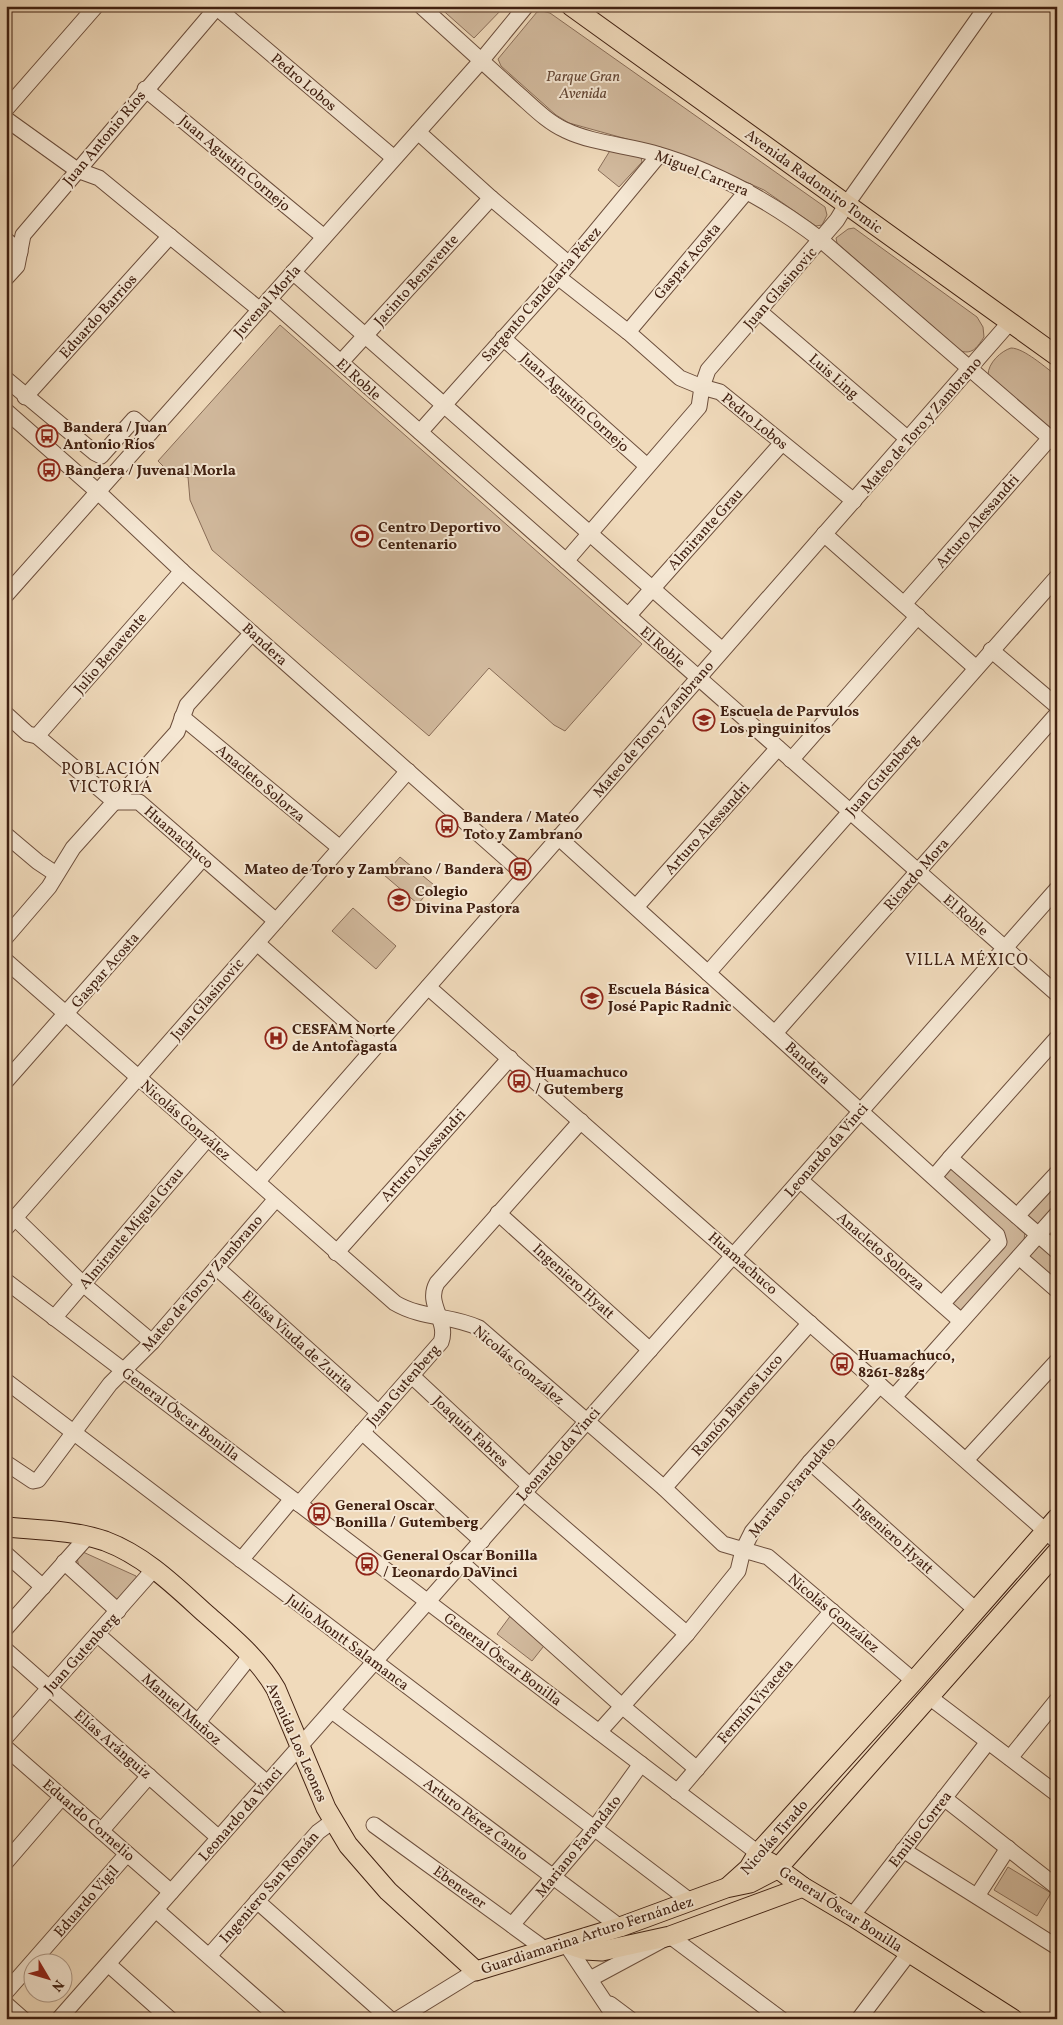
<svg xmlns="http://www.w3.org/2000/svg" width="1063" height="2025" font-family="Vollkorn,serif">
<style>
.green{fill:#d2ba9e;stroke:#896d58}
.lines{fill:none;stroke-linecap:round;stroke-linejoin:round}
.minor-casing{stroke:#6c4e3c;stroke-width:17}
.major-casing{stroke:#402011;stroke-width:21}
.minor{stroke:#f5e7d3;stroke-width:15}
.major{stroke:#f0dabb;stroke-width:19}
.labels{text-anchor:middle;stroke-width:4;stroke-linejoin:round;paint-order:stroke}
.park-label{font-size:15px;font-style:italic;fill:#644634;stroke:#f5e7d3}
.street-label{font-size:15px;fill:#402011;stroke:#f5e7d3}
.poi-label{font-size:15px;font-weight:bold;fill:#402011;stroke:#f5e7d3;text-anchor:start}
.neighbourhood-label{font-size:16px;letter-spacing:1px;fill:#402011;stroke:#f5e7d3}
</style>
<rect width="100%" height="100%" fill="#f0dabb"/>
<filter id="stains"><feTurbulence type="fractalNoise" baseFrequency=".004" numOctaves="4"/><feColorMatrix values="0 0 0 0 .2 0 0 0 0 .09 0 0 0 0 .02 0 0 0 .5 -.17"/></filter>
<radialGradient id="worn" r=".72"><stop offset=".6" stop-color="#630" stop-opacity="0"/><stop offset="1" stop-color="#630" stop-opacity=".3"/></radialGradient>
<g class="green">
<polygon points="438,6 505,6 474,38"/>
<polygon points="542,11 550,13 825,207 827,215 822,225 816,226 764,190 719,170 652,146 569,123 556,115 501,66 498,59 537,12"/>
<polygon points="611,149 641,157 642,162 619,187 598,170"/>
<path d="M854,228l123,89 6,10 1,10c-6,9 -11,18 -23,14l-124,-108 -1,-5 12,-9z"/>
<polygon points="280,325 642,644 565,731 554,725 489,668 429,736 212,550 190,500 188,477 172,475 158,461"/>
<path d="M1011,348c13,0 35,20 46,28v61l-69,-62c0,-12 13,-24 23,-27z"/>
<polygon points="400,857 434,885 418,904 384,875"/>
<polygon points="353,908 396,946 376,969 332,931"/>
<polygon points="950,1166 1025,1232 1024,1240 962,1311 948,1306 1003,1239 941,1176"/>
<polygon points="1057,1182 1057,1203 1038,1224 1027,1215"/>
<polygon points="1036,1242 1057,1260 1057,1283 1024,1255"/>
<polygon points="83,1552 136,1576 139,1582 117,1605 79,1567 77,1558"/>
<polygon points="511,1615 547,1642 532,1661 497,1634"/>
<polygon points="1008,1867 1051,1893 1037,1916 994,1890"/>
</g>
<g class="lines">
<g class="minor-casing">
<g id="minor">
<polyline points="215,6 394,158"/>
<path d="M421,6c32,29 64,58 96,87 15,13 30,29 48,37 27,13 60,15 88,23 63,18 117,48 168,87l236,204"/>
<polyline points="145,89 324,237"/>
<polyline points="6,109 96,6"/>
<polyline points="6,119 77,170 99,178 260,310"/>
<polyline points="418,132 491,198 569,264"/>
<polyline points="6,240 20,252"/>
<polyline points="293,272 722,650"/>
<polyline points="558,277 628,332 680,378 702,387 720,392 854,501"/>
<polyline points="6,278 17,266 23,235 218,6"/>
<polyline points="269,299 1057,994"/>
<polyline points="760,312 908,439"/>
<polyline points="628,332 747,191"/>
<polyline points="503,338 647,466"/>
<polyline points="341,362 491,198"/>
<polyline points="6,379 95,453 101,456 134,419 150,433"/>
<polyline points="25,397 170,236"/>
<polyline points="6,411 97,491 182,571 525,875"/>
<polyline points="420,432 558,277 659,155"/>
<polyline points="824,534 976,668"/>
<polyline points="566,561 699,407 702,387 708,370 837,220 846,205 987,6"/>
<polyline points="6,595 481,61 526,6"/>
<polyline points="904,604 1050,438"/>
<polyline points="628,616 782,443"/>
<polyline points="991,650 1057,706"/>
<polyline points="6,714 28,734 37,736 115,802 139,802 276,921"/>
<polyline points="182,717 340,848"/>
<polyline points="37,736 182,571"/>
<polyline points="791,760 918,616"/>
<polyline points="6,835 38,862 56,874"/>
<polyline points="558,837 997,1235 999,1242 942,1304"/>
<polyline points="636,907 778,748"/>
<polyline points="6,937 49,887 73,848 177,732 187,705 252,633"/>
<polyline points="257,943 375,1047"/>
<path d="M6,961l389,342c27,16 57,12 84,25l185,160 59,56 45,13 146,124"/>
<polyline points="708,973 1057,577"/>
<polyline points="428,987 1057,1541"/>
<polyline points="775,1033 1057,714"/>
<polyline points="6,1081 203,858"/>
<polyline points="950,1158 1057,1038"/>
<polyline points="934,1177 950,1158 1057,1251"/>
<polyline points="800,1180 961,1321"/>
<polyline points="258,1181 1010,322"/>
<polyline points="498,1213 650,1350"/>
<polyline points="1017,1216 1057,1173"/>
<polyline points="15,1218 83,1284 152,1342"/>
<polyline points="6,1228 408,771"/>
<polyline points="336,1253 510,1058"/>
<polyline points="1019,1257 1057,1290"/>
<polyline points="217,1268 379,1413"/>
<polyline points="6,1281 758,1853"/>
<polyline points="54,1318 208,1138"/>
<polyline points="412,1376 530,1486"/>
<polyline points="6,1381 690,1901"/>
<polyline points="894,1397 1057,1214"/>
<polyline points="362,1432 482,1541"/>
<polyline points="966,1460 1057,1361"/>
<polyline points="810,1462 976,1610"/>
<polyline points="6,1463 33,1481 38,1480 110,1384 152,1342 276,1199"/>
<polyline points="664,1488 810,1323"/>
<polyline points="524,1493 687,1634"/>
<path d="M299,1504l142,-162c8,-21 -16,-38 -4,-59l144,-162"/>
<polyline points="6,1554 43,1587"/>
<polyline points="241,1560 292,1499"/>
<polyline points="64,1562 118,1611"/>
<polyline points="462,1563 622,1706 697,1769"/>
<polyline points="6,1628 88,1536"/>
<polyline points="97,1634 267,1783"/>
<polyline points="6,1650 219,1838"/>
<polyline points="928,1696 1057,1794"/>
<polyline points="332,1711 620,1927"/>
<polyline points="198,1722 251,1655"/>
<polyline points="599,1732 687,1634 738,1571 743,1550 752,1532 810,1462 880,1385"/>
<polyline points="6,1737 155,1568"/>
<polyline points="6,1748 171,1892"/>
<polyline points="1010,1758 1057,1700"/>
<polyline points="677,1792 832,1611"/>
<polyline points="944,1798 1057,1887"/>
<polyline points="374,1825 546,1950"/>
<polyline points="101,1831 149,1776"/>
<polyline points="903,1850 1057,1947"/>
<polyline points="6,1862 62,1797"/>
<polyline points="977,1896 1008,1848"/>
<polyline points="257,1901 390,2019"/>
<polyline points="156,1910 280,2019"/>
<polyline points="852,1916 988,1742"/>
<polyline points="512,1925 594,1829 641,1764"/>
<polyline points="566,1944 616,2019"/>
<polyline points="209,1956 318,1832 333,1821"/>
<polyline points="108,1964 170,2019"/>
<polyline points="590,1979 670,1936 781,2019"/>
<polyline points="6,1992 127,1854"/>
<polyline points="6,2004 23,2019"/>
<polyline points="610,2004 630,2019"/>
<polyline points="59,2019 1057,889"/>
<polyline points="398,2019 476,1971"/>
<polyline points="859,2019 909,1953"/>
</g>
</g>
<g class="major-casing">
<g id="major">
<polyline points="571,6 1057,356"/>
<path d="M6,1527c33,3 67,3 99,14 40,15 70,45 101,73 26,23 53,45 70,75l50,119 22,37 40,46 88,80 144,-44 106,-39 24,-5 27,-14 280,-317"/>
<polyline points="769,1862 803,1887 852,1916 1013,2019"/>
<polyline points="729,1886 749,1868 758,1853 914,1681 1057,1518"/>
<polyline points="567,1944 585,1950 602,1951 670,1936 803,1887"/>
</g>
</g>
<use href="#minor" class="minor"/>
<use href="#major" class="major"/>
</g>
<defs>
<g id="bus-ring" transform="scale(1.125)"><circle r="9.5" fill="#f5e7d3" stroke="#8f2418" stroke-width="1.5"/><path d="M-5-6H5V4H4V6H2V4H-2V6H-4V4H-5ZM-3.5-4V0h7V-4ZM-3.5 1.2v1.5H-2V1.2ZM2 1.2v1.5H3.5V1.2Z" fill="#8f2418"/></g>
<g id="stadium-ring" transform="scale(1.125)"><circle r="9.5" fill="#f5e7d3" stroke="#8f2418" stroke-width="1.5"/><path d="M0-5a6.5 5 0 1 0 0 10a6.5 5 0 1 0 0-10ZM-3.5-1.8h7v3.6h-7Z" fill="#8f2418"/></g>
<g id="school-ring" transform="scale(1.125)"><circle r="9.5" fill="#f5e7d3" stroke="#8f2418" stroke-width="1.5"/><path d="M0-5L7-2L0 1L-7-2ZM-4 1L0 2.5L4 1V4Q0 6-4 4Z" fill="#8f2418"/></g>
<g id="hospital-ring" transform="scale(1.125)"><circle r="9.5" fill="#f5e7d3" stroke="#8f2418" stroke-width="1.5"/><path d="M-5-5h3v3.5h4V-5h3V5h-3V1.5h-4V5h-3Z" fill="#8f2418"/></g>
</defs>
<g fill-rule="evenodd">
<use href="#bus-ring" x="47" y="436"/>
<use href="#bus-ring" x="49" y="470"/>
<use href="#stadium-ring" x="362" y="536"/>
<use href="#school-ring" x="704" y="720"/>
<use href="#bus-ring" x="447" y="826"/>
<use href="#bus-ring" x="520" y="869"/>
<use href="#school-ring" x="399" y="900"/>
<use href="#school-ring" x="592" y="998"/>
<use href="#hospital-ring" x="276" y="1038"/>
<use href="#bus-ring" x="519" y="1081"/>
<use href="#bus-ring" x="842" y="1364"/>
<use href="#bus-ring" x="319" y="1514"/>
<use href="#bus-ring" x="367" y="1564"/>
</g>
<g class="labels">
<g class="park-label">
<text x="583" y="81">Parque Gran<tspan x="583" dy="17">Avenida</tspan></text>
</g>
<g class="street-label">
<text transform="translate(304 82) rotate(40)" y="5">Pedro Lobos</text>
<text transform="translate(104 138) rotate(-50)" y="5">Juan Antonio Ríos</text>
<text transform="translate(235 163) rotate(40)" y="5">Juan Agustín Cornejo</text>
<text transform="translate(702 173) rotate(22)" y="5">Miguel Carrera</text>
<text transform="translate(814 181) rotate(36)" y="5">Avenida Radomiro Tomic</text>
<text transform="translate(687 261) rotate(-50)" y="5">Gaspar Acosta</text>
<text transform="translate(416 280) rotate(-48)" y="5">Jacinto Benavente</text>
<text transform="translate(780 288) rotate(-49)" y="5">Juan Glasinovic</text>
<text transform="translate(541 294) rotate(-49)" y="5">Sargento Candelaria Pérez</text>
<text transform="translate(267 301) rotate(-48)" y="5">Juvenal Morla</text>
<text transform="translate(98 316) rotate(-48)" y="5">Eduardo Barrios</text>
<text transform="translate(834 376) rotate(41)" y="5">Luis Ling</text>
<text transform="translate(359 379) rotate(42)" y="5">El Roble</text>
<text transform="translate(575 402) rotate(42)" y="5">Juan Agustín Cornejo</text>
<text transform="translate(755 421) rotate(39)" y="5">Pedro Lobos</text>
<text transform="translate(921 425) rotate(-49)" y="5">Mateo de Toro y Zambrano</text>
<text transform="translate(977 521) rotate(-49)" y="5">Arturo Alessandri</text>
<text transform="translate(705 529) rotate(-48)" y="5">Almirante Grau</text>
<text transform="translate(265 644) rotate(42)" y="5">Bandera</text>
<text transform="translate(663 647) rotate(41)" y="5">El Roble</text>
<text transform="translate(110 653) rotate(-49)" y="5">Julio Benavente</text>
<text transform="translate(653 729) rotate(-49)" y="5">Mateo de Toro y Zambrano</text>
<text transform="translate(882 775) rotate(-49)" y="5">Juan Gutenberg</text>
<text transform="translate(261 783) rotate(40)" y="5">Anacleto Solorza</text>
<text transform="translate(707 828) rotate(-48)" y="5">Arturo Alessandri</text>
<text transform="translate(179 837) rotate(41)" y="5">Huamachuco</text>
<text transform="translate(916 874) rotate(-49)" y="5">Ricardo Mora</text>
<text transform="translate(966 915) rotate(41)" y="5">El Roble</text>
<text transform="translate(105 970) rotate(-49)" y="5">Gaspar Acosta</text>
<text transform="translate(207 999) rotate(-49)" y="5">Juan Glasinovic</text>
<text transform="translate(808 1063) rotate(42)" y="5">Bandera</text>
<text transform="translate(186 1120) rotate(41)" y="5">Nicolás González</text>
<text transform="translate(826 1150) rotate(-49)" y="5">Leonardo da Vinci</text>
<text transform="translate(423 1155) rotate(-48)" y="5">Arturo Alessandri</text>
<text transform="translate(131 1228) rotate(-50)" y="5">Almirante Miguel Grau</text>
<text transform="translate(881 1251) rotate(41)" y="5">Anacleto Solorza</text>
<text transform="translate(743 1263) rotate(41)" y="5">Huamachuco</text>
<text transform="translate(574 1281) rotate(42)" y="5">Ingeniero Hyatt</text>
<text transform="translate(202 1283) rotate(-49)" y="5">Mateo de Toro y Zambrano</text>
<text transform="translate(298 1341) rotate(42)" y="5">Eloísa Viuda de Zurita</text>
<text transform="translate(519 1365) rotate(40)" y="5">Nicolás González</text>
<text transform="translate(403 1385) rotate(-49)" y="5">Juan Gutenberg</text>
<text transform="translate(737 1405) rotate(-49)" y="5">Ramón Barros Luco</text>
<text transform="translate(181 1414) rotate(37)" y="5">General Óscar Bonilla</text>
<text transform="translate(471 1431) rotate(43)" y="5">Joaquín Fabres</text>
<text transform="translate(558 1454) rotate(-49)" y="5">Leonardo da Vinci</text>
<text transform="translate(792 1487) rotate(-50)" y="5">Mariano Farandato</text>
<text transform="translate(893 1536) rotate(42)" y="5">Ingeniero Hyatt</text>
<text transform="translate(834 1613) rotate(40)" y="5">Nicolás González</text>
<text transform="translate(348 1642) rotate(37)" y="5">Julio Montt Salamanca</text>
<text transform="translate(81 1653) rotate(-48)" y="5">Juan Gutenberg</text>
<text transform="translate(503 1659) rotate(37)" y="5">General Óscar Bonilla</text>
<text transform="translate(755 1701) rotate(-49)" y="5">Fermín Vivaceta</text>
<text transform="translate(182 1709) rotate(41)" y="5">Manuel Muñoz</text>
<text transform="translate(297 1742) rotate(66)" y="5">Avenida Los Leones</text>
<text transform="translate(113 1744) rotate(41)" y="5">Elías Aránguiz</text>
<text transform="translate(240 1814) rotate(-49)" y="5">Leonardo da Vinci</text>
<text transform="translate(476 1819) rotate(37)" y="5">Arturo Pérez Canto</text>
<text transform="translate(89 1820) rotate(41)" y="5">Eduardo Cornelio</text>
<text transform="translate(920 1829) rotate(-52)" y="5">Emilio Correa</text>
<text transform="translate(774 1837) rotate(-49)" y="5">Nicolás Tirado</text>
<text transform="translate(578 1846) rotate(-51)" y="5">Mariano Farandato</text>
<text transform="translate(269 1887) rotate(-49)" y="5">Ingeniero San Román</text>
<text transform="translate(460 1887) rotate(36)" y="5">Ebenezer</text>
<text transform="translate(86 1901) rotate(-49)" y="5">Eduardo Vigil</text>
<text transform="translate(841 1909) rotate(33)" y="5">General Óscar Bonilla</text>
<text transform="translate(587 1935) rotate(-18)" y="5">Guardiamarina Arturo Fernández</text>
</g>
<g class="poi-label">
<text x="63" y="432">Bandera / Juan<tspan x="63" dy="17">Antonio Ríos</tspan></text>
<text x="65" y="475">Bandera / Juvenal Morla</text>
<text x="378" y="532">Centro Deportivo<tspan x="378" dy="17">Centenario</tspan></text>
<text x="720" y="716">Escuela de Parvulos<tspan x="720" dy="17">Los pinguinitos</tspan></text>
<text x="463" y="822">Bandera / Mateo<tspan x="463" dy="17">Toto y Zambrano</tspan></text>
<text x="504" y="874" text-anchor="end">Mateo de Toro y Zambrano / Bandera</text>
<text x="415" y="896">Colegio<tspan x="415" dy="17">Divina Pastora</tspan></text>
<text x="608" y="994">Escuela Básica<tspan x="608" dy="17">José Papic Radnic</tspan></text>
<text x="292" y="1034">CESFAM Norte<tspan x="292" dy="17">de Antofagasta</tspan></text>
<text x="535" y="1077">Huamachuco<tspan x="535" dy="17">/ Gutemberg</tspan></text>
<text x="858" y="1360">Huamachuco,<tspan x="858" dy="17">8261-8285</tspan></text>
<text x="335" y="1510">General Oscar<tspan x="335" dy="17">Bonilla / Gutemberg</tspan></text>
<text x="383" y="1560">General Oscar Bonilla<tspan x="383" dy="17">/ Leonardo DaVinci</tspan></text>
</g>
<g class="neighbourhood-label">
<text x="111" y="774">POBLACIÓN<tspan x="111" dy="18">VICTORIA</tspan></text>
<text x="967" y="965">VILLA MÉXICO</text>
</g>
</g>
<rect width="1063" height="2025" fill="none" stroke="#f0dabb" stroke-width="25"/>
<rect x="8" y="8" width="1048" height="2010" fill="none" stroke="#402011" stroke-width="2.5"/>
<rect x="12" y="12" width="1038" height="2000" fill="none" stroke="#402011"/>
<g transform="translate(48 1978) rotate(128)"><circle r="24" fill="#f5e7d3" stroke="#ad9785"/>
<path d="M0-4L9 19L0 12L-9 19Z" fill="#8f2418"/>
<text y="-8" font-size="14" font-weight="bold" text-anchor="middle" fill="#402011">N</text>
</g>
<rect width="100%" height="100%" filter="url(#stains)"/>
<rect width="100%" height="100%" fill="url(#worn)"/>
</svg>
